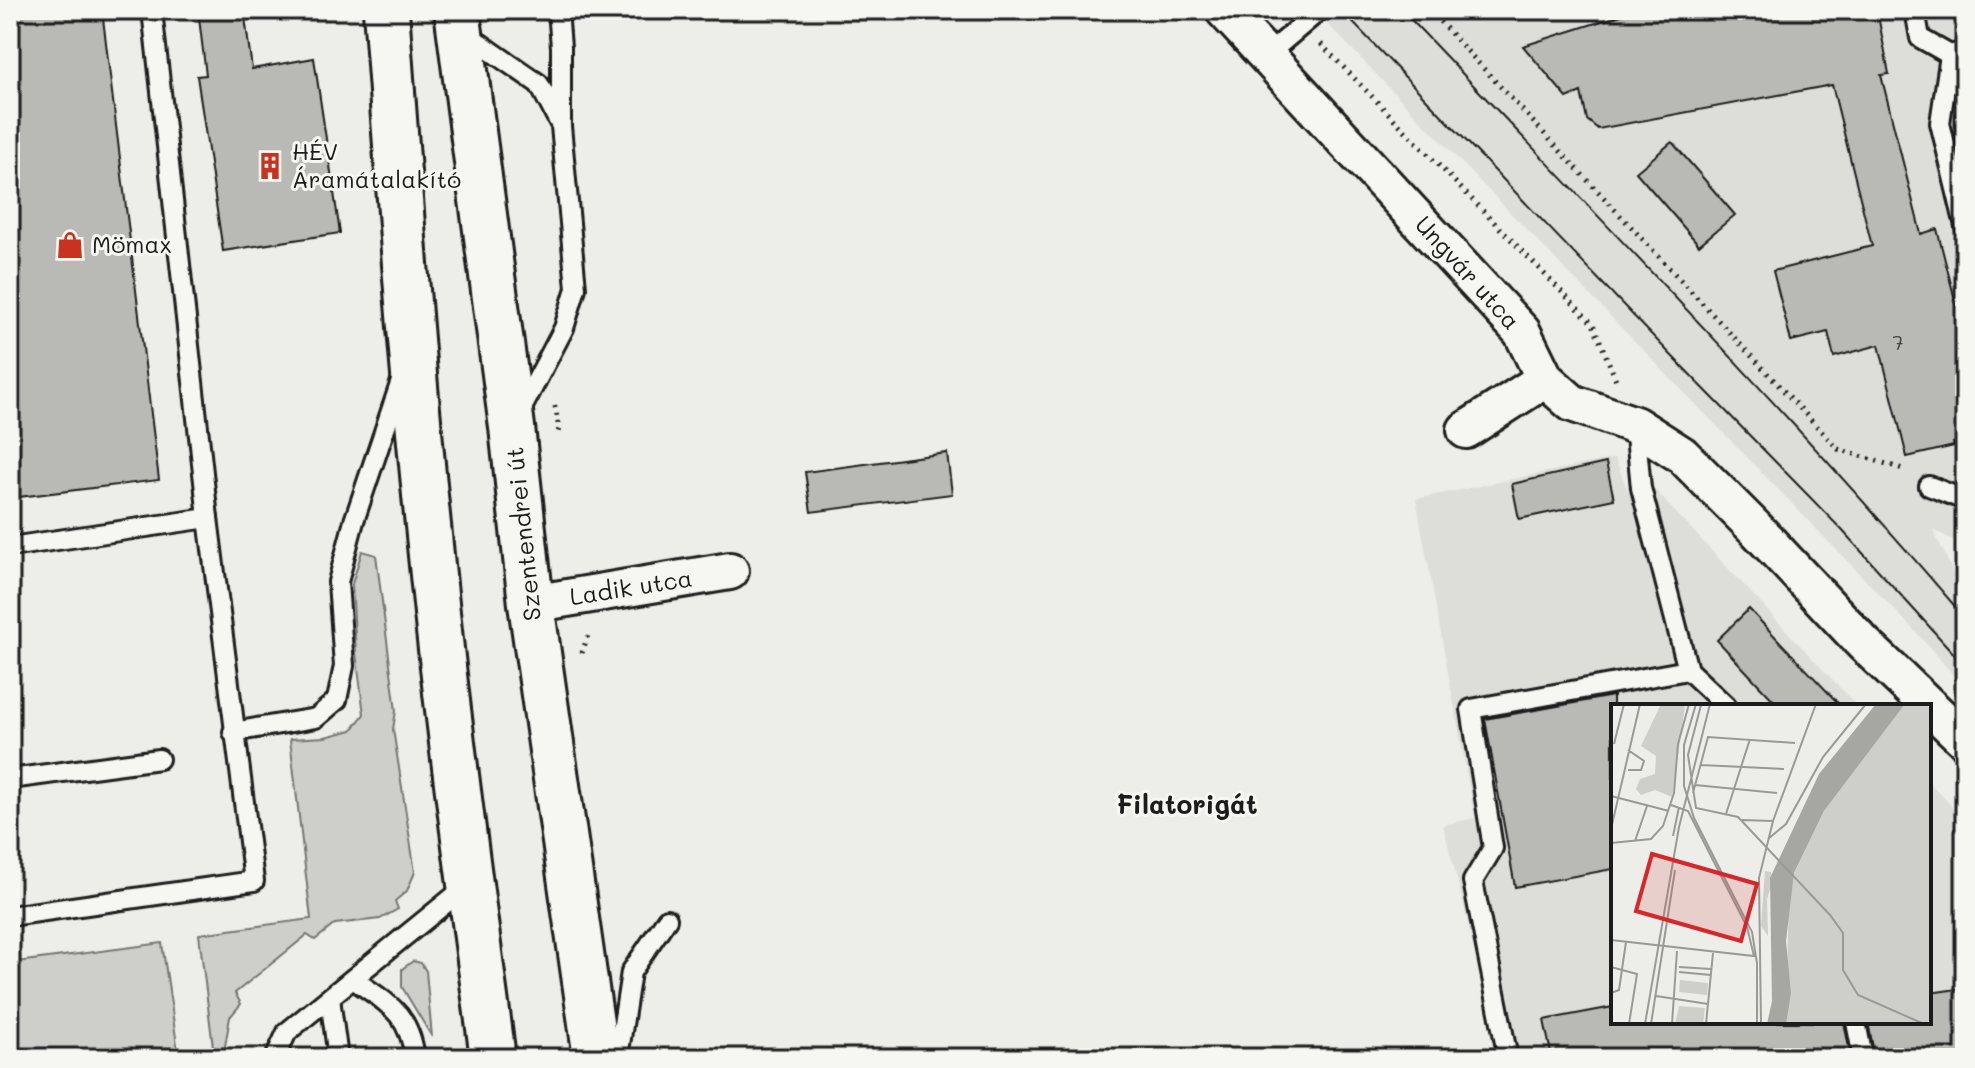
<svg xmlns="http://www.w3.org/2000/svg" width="1975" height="1068" font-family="Mali,sans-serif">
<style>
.built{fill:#ddddda}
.green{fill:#cececb;stroke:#757574;stroke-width:2}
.building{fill:#b9b9b6;stroke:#1c1c1c;stroke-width:2}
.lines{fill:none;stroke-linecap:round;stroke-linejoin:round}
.service-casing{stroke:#1c1c1c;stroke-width:24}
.minor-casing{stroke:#1c1c1c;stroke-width:42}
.primary-casing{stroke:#1c1c1c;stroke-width:50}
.path{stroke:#1c1c1c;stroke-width:5;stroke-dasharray:2 6;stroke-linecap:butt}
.service{stroke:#f6f6f2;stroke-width:18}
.minor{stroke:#f6f6f2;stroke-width:36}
.primary{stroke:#f6f6f2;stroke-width:44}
.tram{stroke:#1c1c1c;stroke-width:2}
.labels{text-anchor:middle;stroke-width:6;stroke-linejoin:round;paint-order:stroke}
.number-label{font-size:20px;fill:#434342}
.poi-label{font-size:24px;fill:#1c1c1c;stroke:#f6f6f2;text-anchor:start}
.street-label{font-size:24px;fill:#1c1c1c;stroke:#f6f6f2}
.neighbourhood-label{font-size:26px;font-weight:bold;fill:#1c1c1c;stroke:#f6f6f2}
.inset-road{fill:none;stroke:#999997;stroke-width:2}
.view{fill:#d62828;fill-opacity:0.15;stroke:#d62828;stroke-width:4}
.inset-edge{fill:none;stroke:#1c1c1c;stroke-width:4}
</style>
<rect width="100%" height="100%" fill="#edede9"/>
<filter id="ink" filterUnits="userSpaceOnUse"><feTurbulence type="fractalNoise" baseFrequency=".0125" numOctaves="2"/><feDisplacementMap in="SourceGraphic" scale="16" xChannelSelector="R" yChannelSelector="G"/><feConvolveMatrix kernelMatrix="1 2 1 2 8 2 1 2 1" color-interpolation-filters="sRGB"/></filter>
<g filter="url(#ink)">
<g class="built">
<polygon points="1296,10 1955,10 1965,55 1965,546 1933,530 1965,597 1965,688 1916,632 1318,14 1309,23"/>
<polygon points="1615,458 1628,491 1651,486 1857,706 1613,706 1613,1022 1929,1022 1929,782 1965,820 1965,1058 1503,1058 1443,825 1475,818 1416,499"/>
</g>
<g class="green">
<polygon points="362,551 376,555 378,570 396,711 393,729 415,872 407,891 395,901 398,909 380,919 335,924 315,940 307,935 235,993 241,1004 230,1017 224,1052 214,1055 199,934 311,919 290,739 325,737 352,730 364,714 356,653 352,584"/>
<polygon points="162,943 179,1058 10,1058 10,963"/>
<polygon points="413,961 421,963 426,971 432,1037 402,987 402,969"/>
</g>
<g class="building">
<polygon points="10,10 102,10 159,480 10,498"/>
<polygon points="198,10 244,10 252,69 314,58 340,233 223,251 197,76 206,75"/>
<polygon points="1637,10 1877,10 1889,74 1881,75 1921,234 1937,229 1965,339 1965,440 1953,443 1954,446 1907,457 1879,345 1834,357 1828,332 1791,341 1773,271 1872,246 1832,85 1598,129 1587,120 1581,92 1567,98 1523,46"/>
<polygon points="1672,142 1735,215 1699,245 1636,172"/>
<polygon points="947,453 952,494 811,512 805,472"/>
<polygon points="1606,463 1614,499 1519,519 1512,484"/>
<polygon points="1749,609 1841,706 1779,706 1759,685 1717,640"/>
<polygon points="1613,696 1613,869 1515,887 1485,719"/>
<polygon points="1965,988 1965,1058 1875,1058 1868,1022 1929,1022 1929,993"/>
<polygon points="1613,1007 1613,1022 1844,1022 1851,1058 1552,1058 1544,1020"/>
</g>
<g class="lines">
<g class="service-casing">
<g id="service">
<polyline points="558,10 561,47 561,123"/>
<polyline points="1915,10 1920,38 1950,55 1965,51"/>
<polyline points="465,33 539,84 561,126 576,288 564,328 519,414"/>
<polyline points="1267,55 1320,10"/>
<polyline points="1950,55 1940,123 1965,226"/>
<polyline points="1635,425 1641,488 1688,670 1726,706"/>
<polyline points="1929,486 1965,500"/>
<polyline points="10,547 208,518"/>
<polyline points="233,732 316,718 337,700 344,666 338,582 354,521 402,378"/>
<polyline points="10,779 159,759"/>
<polyline points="10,916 254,881 208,518 152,10"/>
<path d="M353,979c35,25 56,33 62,79"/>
<polyline points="330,998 338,1058"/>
<polyline points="1856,1022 1863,1058"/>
<polyline points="275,1058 287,1032 468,885"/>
<polyline points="618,1058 631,972 667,919"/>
<polyline points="1508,1058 1473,881 1493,848 1471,709 1688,670"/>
</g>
</g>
<g class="minor-casing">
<g id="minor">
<polyline points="1224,10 1522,332 1545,379 1572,403 1635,425 1682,455 1755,528 1864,644 1965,740"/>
<polyline points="1466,430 1545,379"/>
<polyline points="531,604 730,571"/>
</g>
</g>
<g class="primary-casing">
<g id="primary">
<path d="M386,10c13,175 25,350 43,525 17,175 41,349 64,523"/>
<polyline points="457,10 512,427 531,604 596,1058"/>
</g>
</g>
<g class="path">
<polyline points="1429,10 1838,449 1906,470"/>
<polyline points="1321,44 1593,324 1616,380"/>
<polyline points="555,406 559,429 557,435"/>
<polyline points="582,653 589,632"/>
</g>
<use href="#service" class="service"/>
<use href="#minor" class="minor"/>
<use href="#primary" class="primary"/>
<g class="tram">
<polyline points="1341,10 1672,356 1841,529 1965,666"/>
<path d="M1402,10c190,201 384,398 563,608"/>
</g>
</g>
</g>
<defs>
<g id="building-bare" transform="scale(2.16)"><path d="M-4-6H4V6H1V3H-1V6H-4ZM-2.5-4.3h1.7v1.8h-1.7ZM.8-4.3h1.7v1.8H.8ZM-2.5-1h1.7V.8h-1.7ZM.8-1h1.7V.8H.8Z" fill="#c8321e" stroke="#f6f6f2" stroke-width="2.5" paint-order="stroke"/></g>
<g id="shop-bare" transform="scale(2.16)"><path d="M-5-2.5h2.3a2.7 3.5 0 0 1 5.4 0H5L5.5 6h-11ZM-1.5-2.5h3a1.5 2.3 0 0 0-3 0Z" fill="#c8321e" stroke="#f6f6f2" stroke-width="2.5" paint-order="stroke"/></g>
</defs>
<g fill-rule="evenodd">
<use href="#building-bare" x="270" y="166"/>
<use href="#shop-bare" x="70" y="245"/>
</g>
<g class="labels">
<g class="number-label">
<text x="1898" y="350">7</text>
</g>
<g class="poi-label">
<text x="292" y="160">HÉV<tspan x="292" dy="28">Áramátalakító</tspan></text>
<text x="92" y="253">Mömax</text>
</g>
<g class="street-label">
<text transform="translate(1467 273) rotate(48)" y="8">Ungvár utca</text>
<text transform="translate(524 534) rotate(-96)" y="8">Szentendrei út</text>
<text transform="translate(631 588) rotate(-9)" y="8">Ladik utca</text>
</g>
<g class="neighbourhood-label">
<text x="1187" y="814">Filatorigát</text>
</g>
</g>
<g transform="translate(1611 704)">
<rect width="320" height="320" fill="#edede9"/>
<path d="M50,0l24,2 -13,91 -17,-7 -14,5 -5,-6 4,-10 15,-5 1,-18 -15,-10zM294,0h26v320h-145l3,-140 35,-73zM154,167l6,1 1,11 -5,16 1,37 -7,-10zM69,276l28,3 -1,12 -28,-3zM68,302l26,2 -2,16h-28z" fill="#cececb"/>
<path d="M265,0h29l-81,107 -30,62 -8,68 5,52 -5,31h-19l5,-23 -2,-123 49,-104z" fill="#a6a6a3"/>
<path class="inset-road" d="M85,0l-12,41v41l10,32 58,114 5,31v61M90,1l-13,50 8,53 42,9 92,98 13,18v37l15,25 66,29M3,40l10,-40M90,61l83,4M17,66h13l3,-9 -16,-11M84,81l82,8M82,89l15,-56 87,6M0,92l58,15M115,110l24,-75M131,116l31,1M0,125l29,-125M62,132l6,-29M157,135l18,-15 37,-67 43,-53M24,137l12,-35M0,139l40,-4 12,-13 11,-33 4,-49 11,-40M0,236l143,16 -7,-29 -59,-116 -17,-6M0,263l26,7 -8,50M68,263l32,2M68,268l32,3M0,289l8,-3 7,-48M45,292l52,8M34,320l34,-197 31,-123M40,320l24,-154M61,320l5,-73M95,320l7,-71M150,320l-2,-146 14,-57 43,-117"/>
<path class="view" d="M41,150l105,30 -16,57 -105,-30z"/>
<rect width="320" height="320" class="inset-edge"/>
</g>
<rect width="1975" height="1068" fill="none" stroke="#f6f6f2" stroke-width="40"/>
<rect x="20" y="20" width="1935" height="1028" fill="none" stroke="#1c1c1c" stroke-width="3" filter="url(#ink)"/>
</svg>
